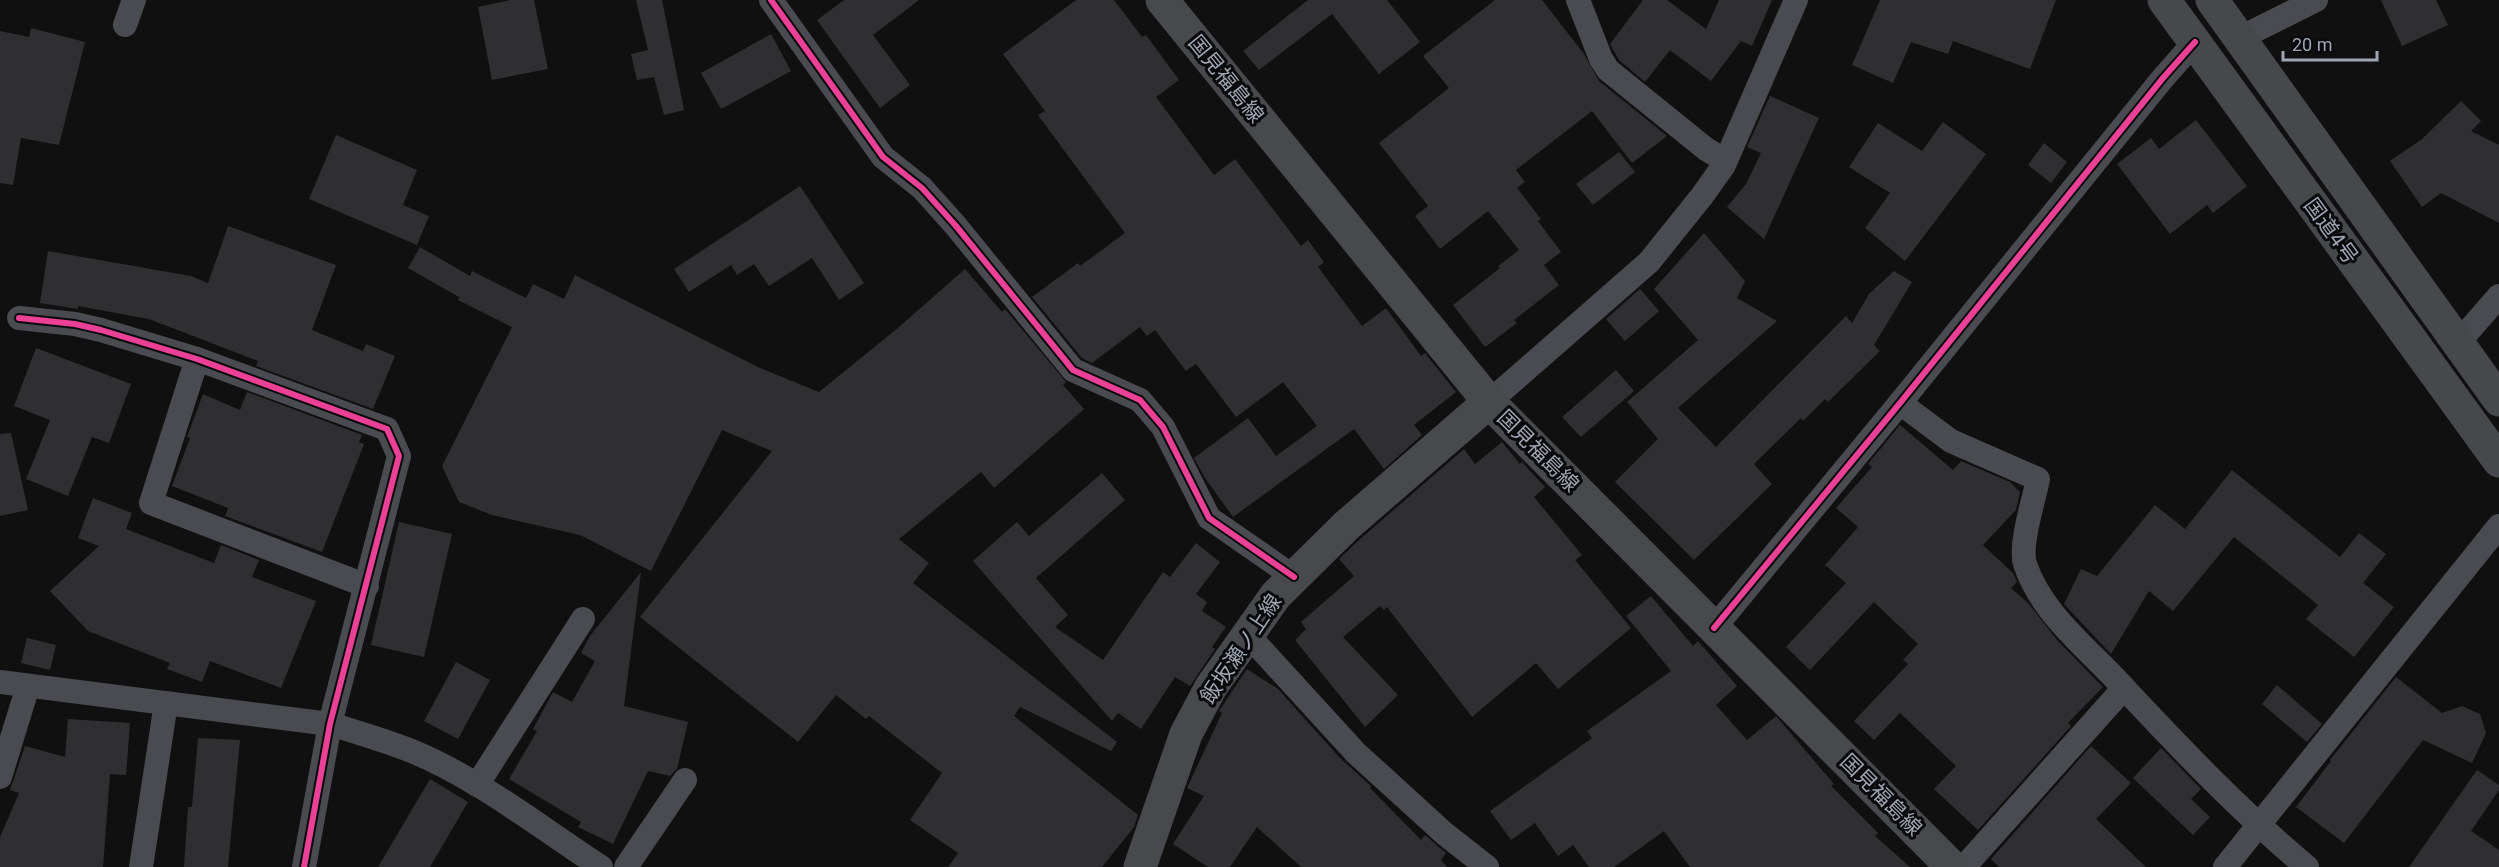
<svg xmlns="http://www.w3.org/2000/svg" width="2499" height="867" font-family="Roboto,'Noto Sans JP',sans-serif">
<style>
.building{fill:#2f2f31}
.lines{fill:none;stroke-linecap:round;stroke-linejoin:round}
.minor{stroke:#4a4b50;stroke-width:24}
.secondary{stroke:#48494d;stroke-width:33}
.trunk{stroke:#46484b;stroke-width:33}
.cycleway-casing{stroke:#0a0a0c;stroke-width:10}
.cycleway{stroke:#ea4096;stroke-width:6}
.labels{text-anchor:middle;stroke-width:6;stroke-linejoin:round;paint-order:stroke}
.street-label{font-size:21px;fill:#9fa6b3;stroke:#0a0a0c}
</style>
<rect width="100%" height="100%" fill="#101010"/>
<g class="building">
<polygon points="510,0 534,0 548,69 492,80 478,7"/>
<polygon points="636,0 662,0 684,110 664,115 654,77 637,80 631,54 648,50"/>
<polygon points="844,0 919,0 873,35 910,85 880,108 817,20"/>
<polygon points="1076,0 1114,0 1142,37 1146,35 1179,80 1156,97 1214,175 1235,159 1301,246 1308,240 1324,262 1318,267 1362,326 1386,308 1421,356 1425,353 1456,392 1414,425 1422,435 1384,469 1354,429 1233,517 1205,478 1194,458 1248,418 1276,456 1317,426 1283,382 1236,417 1196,364 1186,371 1155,330 1147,336 1140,327 1092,363 1082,358 1032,297 1078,263 1080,266 1125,233 1038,115 1045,111 1003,54"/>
<polygon points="1308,0 1387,0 1420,42 1379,74 1332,14 1259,70 1243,51"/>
<polygon points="1495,0 1542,0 1584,54 1599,81 1667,136 1632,163 1592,111 1516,170 1525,182 1517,188 1541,219 1538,221 1561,252 1544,265 1559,285 1514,320 1517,323 1485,347 1453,305 1500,268 1498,266 1519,250 1488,211 1440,249 1415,216 1428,206 1379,143 1449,88 1423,56"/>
<polygon points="1643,0 1667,0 1706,29 1719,0 1772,0 1752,46 1741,41 1711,81 1670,50 1645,82 1619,60 1610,44"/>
<polygon points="1880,0 2056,0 2030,69 1953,41 1948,54 1911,42 1893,83 1852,65"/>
<polygon points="2381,0 2436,0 2448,25 2402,46"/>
<polygon points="31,28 85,42 59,145 21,138 13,185 0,183 0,31 29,37"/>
<polygon points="771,34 791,71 721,109 701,73"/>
<polygon points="1770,96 1819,118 1764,239 1727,207 1746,184 1761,153 1747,147"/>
<polygon points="2461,101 2481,121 2471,131 2499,145 2499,223 2441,193 2422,207 2390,161 2422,139"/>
<polygon points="2196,120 2247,186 2213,213 2207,205 2170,234 2117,164 2151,138 2159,149"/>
<polygon points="1943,122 1986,154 1905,261 1865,228 1890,193 1849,167 1878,123 1922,151"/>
<polygon points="336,135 417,170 403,205 429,216 417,245 309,199"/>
<polygon points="2044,143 2067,162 2051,183 2028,165"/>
<polygon points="1619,152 1635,172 1593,205 1576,184"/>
<polygon points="800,186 864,283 839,300 812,258 769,286 754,264 737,275 731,265 689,292 674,269"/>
<polygon points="228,226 336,265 312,330 363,351 366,344 395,356 373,409 256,366 258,361 149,319 78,306 78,309 40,303 48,251 191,276 208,283"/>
<polygon points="1704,233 1745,281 1737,298 1777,321 1678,408 1716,447 1846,316 1852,323 1869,294 1894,271 1912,282 1874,345 1880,351 1828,402 1825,399 1803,421 1801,418 1754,464 1772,484 1694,560 1615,482 1658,439 1627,402 1698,340 1654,289"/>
<polygon points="420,247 470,276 472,271 526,298 533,284 564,299 575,275 760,368 819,392 899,327 965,269 1002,312 1005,309 1066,382 1063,385 1084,409 994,488 981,472 899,539 929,563 913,583 1117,742 1111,751 1020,707 1014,716 1138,815 1134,827 1102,867 948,867 958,853 910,820 942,773 869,716 866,719 836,695 798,742 640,617 772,451 722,430 651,571 580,535 492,515 459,502 442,466 512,327 458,300 459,297 408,268"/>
<polygon points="1640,289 1659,311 1625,341 1606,319"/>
<polygon points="36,348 131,384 109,443 92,437 68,496 26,479 50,420 14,406"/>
<polygon points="1616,370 1634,391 1581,437 1562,417"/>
<polygon points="247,392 362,435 359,442 364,444 322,552 225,516 228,508 172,486 190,438 187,437 203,394 240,410"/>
<polygon points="1900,425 1953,470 1961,461 2010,482 2020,492 2016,510 1983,545 2013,573 2017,582 2011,588 2029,604 2057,640 2103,687 2068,723 2071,726 1978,830 1934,789 1956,766 1900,713 1874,740 1854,721 1908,664 1903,660 1918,644 1874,602 1810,670 1786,647 1846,583 1825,565 1858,527 1836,508 1872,467 1868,464"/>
<polygon points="11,433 28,510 0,516 0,434"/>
<polygon points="1502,442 1520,464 1522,462 1545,487 1534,497 1582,555 1575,560 1631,628 1558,689 1536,663 1472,717 1387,607 1384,610 1380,606 1343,637 1398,695 1365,727 1295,640 1306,629 1301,622 1354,576 1339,559 1359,540 1464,449 1475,464"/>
<polygon points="2232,470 2340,557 2359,533 2386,554 2363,583 2394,607 2354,657 2306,619 2318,605 2234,537 2173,611 2149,591 2111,654 2064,604 2081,569 2097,576 2155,505 2185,529"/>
<polygon points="1102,473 1125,500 1036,578 1068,615 1055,627 1103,660 1163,572 1170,577 1196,543 1220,562 1196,594 1207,602 1202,611 1226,627 1212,647 1215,649 1190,686 1175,677 1141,729 1118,713 1112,721 973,561 1017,522 1029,536"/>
<polygon points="93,498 132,513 126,529 214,563 221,545 259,560 252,577 316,601 281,688 210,661 202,682 167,669 170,663 88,631 50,591 99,546 78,538"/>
<polygon points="399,522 452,534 424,657 371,645"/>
<polygon points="641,572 624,706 688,722 677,769 670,776 648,771 613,844 578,827 581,822 509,779 537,731 533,729 553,692 572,702 595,661 581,653 590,636"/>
<polygon points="1651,596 1693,646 1698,641 1737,686 1716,705 1747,740 1776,716 1834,784 1831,786 1878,833 1875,836 1910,867 1690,867 1664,831 1614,867 1589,867 1573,845 1558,856 1535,823 1511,840 1490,811 1592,738 1587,731 1671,671 1626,616"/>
<polygon points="27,638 56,645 50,670 21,663"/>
<polygon points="456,662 490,680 458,739 424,721"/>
<polygon points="1247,669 1278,689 1339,757 1371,786 1370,788 1421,840 1425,835 1446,853 1441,860 1447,867 1301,867 1257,827 1230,867 1208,867 1173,844 1204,796 1187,788 1222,713 1219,711"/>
<polygon points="2396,677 2442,713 2462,706 2480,714 2486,733 2472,763 2423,740 2344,843 2296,807 2331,761 2330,760"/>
<polygon points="2277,685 2322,724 2307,742 2262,704"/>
<polygon points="68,719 130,723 126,775 110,774 103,867 0,867 0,837 19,793 10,790 25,746 65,757"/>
<polygon points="198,738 240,740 228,867 184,867 188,807 192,807"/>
<polygon points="2091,746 2131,783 2096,819 2146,867 1999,867 1991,859"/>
<polygon points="2161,748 2201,789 2191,799 2210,817 2193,835 2133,778"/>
<polygon points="2477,770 2499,785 2499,790 2471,831 2499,850 2499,867 2409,867"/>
<polygon points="430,779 468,802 430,867 378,867"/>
</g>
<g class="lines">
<g class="minor">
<polyline points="771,0 883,157 922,188 956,226 1073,370 1140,400 1163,427 1209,518 1294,577"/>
<polyline points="1578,0 1601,59 1608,70 1706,149 1724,160"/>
<polyline points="125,25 134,0"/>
<polyline points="2240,38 2316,0"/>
<polyline points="19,318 75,324 101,330 197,359 387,429 399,456 330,724 304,867"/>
<polyline points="2458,343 2499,296"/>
<polyline points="197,359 151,503 367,586"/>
<polyline points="1489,402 1649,262 1702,196 1724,165 1796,0"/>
<path d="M1900,403l51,38 87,38c-4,21 -19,66 -13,85 17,51 64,85 99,124 59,63 117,124 183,179"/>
<polyline points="1714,628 1900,403 2163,78 2195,42"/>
<polyline points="1248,635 1356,753 1445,834 1487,867"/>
<path d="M0,682l330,42c26,8 53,16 79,26 66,26 132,78 192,117"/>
<polyline points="0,777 28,686"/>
<polyline points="477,785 583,619"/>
<polyline points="141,867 166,703"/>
<polyline points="626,867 685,780"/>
<polyline points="1964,867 2124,688"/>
<polyline points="2225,867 2499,526"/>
</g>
<g class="secondary">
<polyline points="1162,0 1489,402 1952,867"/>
<polyline points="1140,867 1186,734 1211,687 1276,595 1346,526 1489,402"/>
</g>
<g class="trunk">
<polyline points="2164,0 2499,461"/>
<polyline points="2212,0 2499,400"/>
</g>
<g class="cycleway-casing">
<g id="cycleway">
<polyline points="771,0 883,157 922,188 956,226 1073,370 1140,400 1163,427 1209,518 1294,577"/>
<polyline points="19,318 75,324 101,330 197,359 387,429 399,456 330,724 304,867"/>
<polyline points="1714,628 1900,403 2163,78 2195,42"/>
</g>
</g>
<use href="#cycleway" class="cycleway"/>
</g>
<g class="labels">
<g class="street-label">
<text transform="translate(1226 79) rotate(51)" y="7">国見福島線</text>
<text transform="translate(2331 231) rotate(54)" y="7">国道4号</text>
<text transform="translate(1538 451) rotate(45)" y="7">国見福島線</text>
<text transform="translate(1241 649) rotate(-56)" y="7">飯坂瀬ノ上線</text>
<text transform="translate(1881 795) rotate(45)" y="7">国見福島線</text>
</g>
</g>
<path d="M2283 51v9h94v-9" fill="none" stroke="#9fa6b3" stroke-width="3"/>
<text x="2292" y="51" font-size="18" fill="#9fa6b3" stroke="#0a0a0c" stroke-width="4.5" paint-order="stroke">20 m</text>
</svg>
